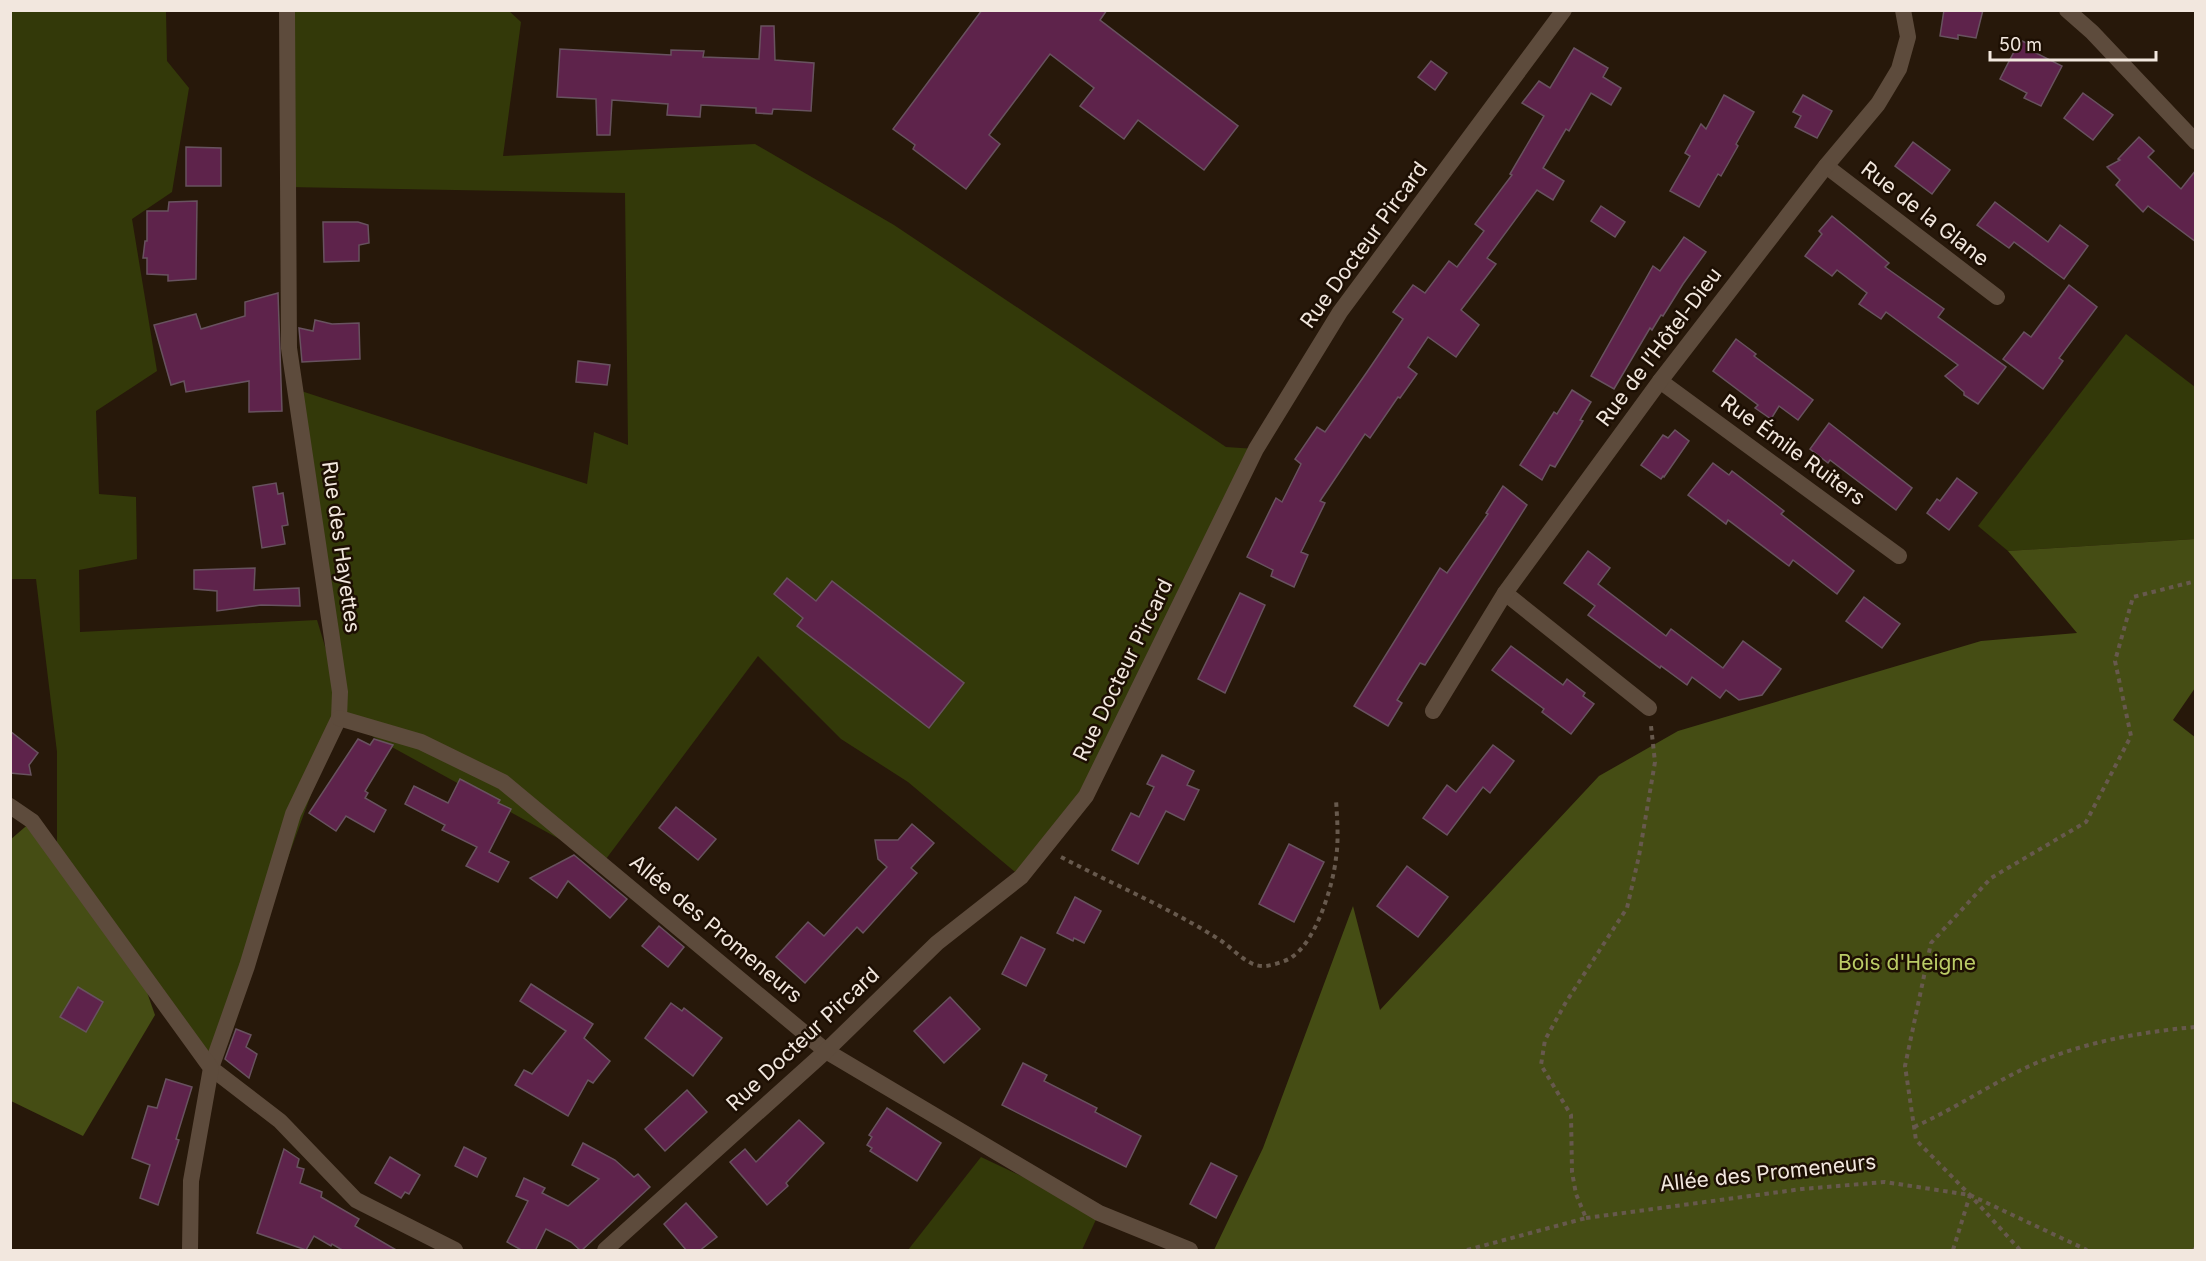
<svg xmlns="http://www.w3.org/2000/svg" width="2206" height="1261" font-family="Inter,sans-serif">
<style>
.green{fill:#333909}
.forest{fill:#454d14}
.building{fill:#5e234b;stroke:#68525f;stroke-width:1.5}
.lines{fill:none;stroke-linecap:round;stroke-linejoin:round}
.path{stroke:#67594d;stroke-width:4;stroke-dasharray:4.5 4.5;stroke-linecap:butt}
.minor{stroke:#5d4b3c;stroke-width:16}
.labels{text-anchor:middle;stroke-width:5;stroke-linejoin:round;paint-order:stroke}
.street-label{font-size:21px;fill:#f2e7de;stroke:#1d0f03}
.park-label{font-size:21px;fill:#bc6;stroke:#1d0f03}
</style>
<rect width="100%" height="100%" fill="#27180a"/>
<g class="green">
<polygon points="10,11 166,11 167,61 189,88 172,192 132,219 157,371 96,411 99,494 136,497 137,559 79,570 80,632 317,620 331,666 295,389 587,484 594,432 628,445 625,193 288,187 285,11 509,11 521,22 503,156 755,144 894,225 1226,447 1256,449 1086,796 1021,877 908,782 841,739 758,656 603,863 339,718 211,1068 57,855 57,752 36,579 11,579"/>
<polygon points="2126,334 2195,387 2195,539 2008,551 1978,526"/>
<polygon points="981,1157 1099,1213 1082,1250 908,1250"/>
</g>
<g class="forest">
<polygon points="2195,539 2195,688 2173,720 2196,738 2195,1250 1214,1250 1263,1148 1353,906 1380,1010 1599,776 1678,731 1981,641 2077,633 2008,551"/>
<polygon points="32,821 136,961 155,1015 83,1136 11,1101 10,840"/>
</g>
<g class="building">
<polygon points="982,10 1107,10 1100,20 1238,126 1204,170 1138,120 1124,139 1080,106 1094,88 1050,54 989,135 1000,144 966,189 913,149 915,145 893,129"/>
<polygon points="1944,10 1983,10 1976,38 1958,35 1958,39 1940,36"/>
<polygon points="761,26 774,26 775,60 814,63 811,111 773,109 772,114 756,113 756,108 701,105 700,117 667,115 668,104 612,100 610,135 597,135 596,99 557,97 560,49 671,55 671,50 704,51 703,57 759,59"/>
<polygon points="2020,40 2037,48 2034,52 2062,66 2041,106 2024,98 2027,93 2000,79"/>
<polygon points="1574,48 1608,68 1603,77 1621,88 1611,105 1591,93 1569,131 1566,129 1543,168 1564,181 1553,200 1537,190 1487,258 1496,264 1461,310 1479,325 1456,357 1428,337 1408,367 1417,374 1400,398 1398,397 1370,438 1365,434 1320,501 1325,503 1301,552 1308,555 1294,587 1271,576 1273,570 1247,557 1276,498 1282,502 1301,464 1295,459 1317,427 1325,432 1367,372 1403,319 1393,312 1413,285 1425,293 1449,261 1457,267 1484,231 1475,224 1512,175 1510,174 1544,116 1522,103 1539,81 1550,88"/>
<polygon points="1431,61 1447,73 1435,90 1418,77"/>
<polygon points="2083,93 2113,115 2093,140 2064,118"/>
<polygon points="1724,95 1754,112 1736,144 1738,146 1721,176 1718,174 1699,207 1670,191 1690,156 1685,153 1701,124 1706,129"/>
<polygon points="1803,95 1832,111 1817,138 1795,127 1801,116 1793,112"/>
<polygon points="2139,137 2154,151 2148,157 2181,189 2196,170 2196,242 2148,206 2143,212 2116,185 2120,180 2107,167 2120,160 2118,159"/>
<polygon points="1913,142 1950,170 1932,194 1895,166"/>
<polygon points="186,147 221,148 221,186 186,186"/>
<polygon points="197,201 196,279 168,281 168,275 147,274 147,258 143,258 145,241 147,241 147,211 168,211 169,202"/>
<polygon points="1995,202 2048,242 2060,225 2088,246 2064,279 2014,242 2009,248 1977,225"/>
<polygon points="1601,206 1625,222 1615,237 1591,221"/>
<polygon points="1832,216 1889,263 1885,267 1944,309 1938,317 2006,367 1978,404 1964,395 1964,392 1945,376 1958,365 1886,312 1881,319 1859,304 1867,293 1837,270 1832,276 1805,256 1822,234 1819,231"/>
<polygon points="323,222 358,222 368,225 369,243 359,245 359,261 324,262"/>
<polygon points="1684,237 1706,252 1683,284 1663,316 1661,315 1652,330 1650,328 1614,389 1591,376 1653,266 1660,271"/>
<polygon points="2069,285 2097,307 2059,358 2063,361 2043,389 2003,359 2024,332 2031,337"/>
<polygon points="278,293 282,411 249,412 249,381 186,392 184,381 171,385 154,325 196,314 201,329 245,316 245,302"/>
<polygon points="315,320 332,324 359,323 360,359 302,362 299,328 313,331"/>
<polygon points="1736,339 1756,354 1754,356 1813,400 1798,420 1779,406 1771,419 1755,408 1758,405 1713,371"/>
<polygon points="578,361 610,365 607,385 576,382"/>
<polygon points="1572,390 1591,402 1580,420 1583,421 1555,467 1550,465 1542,480 1520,465 1554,412 1557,414"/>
<polygon points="1829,423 1912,488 1896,510 1830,460 1828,463 1810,449"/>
<polygon points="1675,430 1689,441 1664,477 1663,476 1661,479 1641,465 1663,435 1668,438"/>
<polygon points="1713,463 1729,475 1732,471 1784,511 1781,514 1854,571 1837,594 1793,560 1789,566 1728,520 1726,524 1688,495"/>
<polygon points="1957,478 1977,493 1949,530 1927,513 1937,499 1940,501"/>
<polygon points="276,483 278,494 283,493 288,525 282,526 285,544 262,548 253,487"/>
<polygon points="1503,486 1527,505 1425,665 1420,663 1397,700 1402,703 1388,726 1354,706 1440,568 1447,573 1488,514 1486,513"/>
<polygon points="1588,551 1610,568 1598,584 1666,636 1671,629 1723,668 1743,641 1781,669 1762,695 1739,700 1726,690 1720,698 1692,677 1687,685 1661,666 1660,668 1588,615 1595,606 1564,583"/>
<polygon points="255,568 254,590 299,588 300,606 261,605 217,611 217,591 194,589 194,570"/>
<polygon points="787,578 816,601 832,581 964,683 929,728 797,626 803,618 774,594"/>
<polygon points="1240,593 1265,605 1225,693 1198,679"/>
<polygon points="1864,597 1900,624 1882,648 1846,621"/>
<polygon points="1511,646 1563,685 1567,679 1585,693 1583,696 1594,704 1571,734 1542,712 1544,709 1492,670"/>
<polygon points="10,731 38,753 29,765 31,775 10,773"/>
<polygon points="358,739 370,745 374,739 393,745 365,791 368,793 365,798 386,810 374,832 346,816 336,831 309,813"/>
<polygon points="1493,745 1514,761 1490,793 1483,787 1447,835 1423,818 1447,785 1456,792"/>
<polygon points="1162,755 1194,771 1187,785 1199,790 1184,820 1166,811 1138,864 1112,850 1131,813 1139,817 1154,787 1147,784"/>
<polygon points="460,779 500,800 498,803 511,809 489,852 509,862 498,882 466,866 477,847 442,830 445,825 405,804 414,786 448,803"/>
<polygon points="676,807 716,839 698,860 659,828"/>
<polygon points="912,824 934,843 911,868 917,873 863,933 857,927 805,983 776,957 808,922 824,936 887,867 878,859 875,840 898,840"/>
<polygon points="1289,844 1324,862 1294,922 1259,904"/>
<polygon points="574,855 627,899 610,918 568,881 557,898 530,878"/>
<polygon points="1407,866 1448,897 1418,937 1377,906"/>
<polygon points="1075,897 1101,911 1084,943 1074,938 1073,941 1057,933"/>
<polygon points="659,926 684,947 668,967 642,946"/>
<polygon points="1021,937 1045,949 1026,986 1002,974"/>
<polygon points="531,984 593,1024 584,1038 610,1061 593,1083 588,1080 568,1116 515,1085 524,1070 532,1074 566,1031 520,1001"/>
<polygon points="78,987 103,1002 86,1032 60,1017"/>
<polygon points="950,997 980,1029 944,1063 914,1031"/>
<polygon points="671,1003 682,1011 684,1008 722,1038 693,1076 645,1038"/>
<polygon points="236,1029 251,1035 246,1047 257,1054 249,1078 225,1059"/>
<polygon points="1023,1063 1047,1075 1044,1081 1097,1108 1095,1112 1141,1136 1126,1167 1002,1105"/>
<polygon points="166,1079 192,1087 176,1139 179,1140 158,1205 140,1198 150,1165 132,1158 148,1106 157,1108"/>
<polygon points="687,1090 707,1112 665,1151 645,1129"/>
<polygon points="887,1108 941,1143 917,1181 870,1151 872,1148 867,1145 872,1137 869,1135"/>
<polygon points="799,1120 824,1143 786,1183 788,1186 767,1205 730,1162 745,1149 756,1162"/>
<polygon points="583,1143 615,1160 634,1177 638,1174 650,1187 581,1251 571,1242 546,1229 535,1251 523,1251 507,1242 528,1201 516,1196 524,1178 545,1188 542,1193 568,1206 599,1179 572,1165"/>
<polygon points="464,1147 486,1158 477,1177 455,1166"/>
<polygon points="284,1149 299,1159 297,1167 304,1169 300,1183 322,1192 321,1197 359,1219 355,1226 398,1251 344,1251 332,1244 331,1246 314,1236 306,1250 257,1233"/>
<polygon points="390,1157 420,1175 409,1194 405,1192 401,1198 375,1183"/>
<polygon points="1211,1163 1237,1176 1216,1218 1190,1204"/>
<polygon points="686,1203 717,1237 699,1251 687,1251 664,1224"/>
</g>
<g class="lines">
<g class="path">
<path d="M1061,857c53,28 109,51 159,83 14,9 28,28 46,26 7,-1 21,-5 26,-9 24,-16 41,-71 44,-99 3,-19 1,-40 0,-59"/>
<path d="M1914,1127c38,-17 71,-39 107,-57 53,-26 116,-38 175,-43"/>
<polyline points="1586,1218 1802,1189 1885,1182 1970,1195 2087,1250"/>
<polyline points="1467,1250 1586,1218 1576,1194 1572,1172 1571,1115 1541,1065 1545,1040 1566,1002 1627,908 1639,856 1655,762 1651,726"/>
<polyline points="1953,1250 1970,1195"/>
<polyline points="2020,1250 1970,1195 1916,1140 1905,1066 1931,943 1991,878 2086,822 2131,736 2115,661 2133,597 2196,581"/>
<polyline points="2194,1250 2196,1248"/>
</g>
<g class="minor">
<polyline points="287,10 289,348 340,692 339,718 293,814 247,966 211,1068 280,1121 356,1200 455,1250"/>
<polyline points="2067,10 2092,32 2196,142"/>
<polyline points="1826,166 1997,297"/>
<polyline points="1660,381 1899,556"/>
<polyline points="1505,593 1649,708"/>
<polyline points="1433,711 1505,593 1660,381 1826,166 1878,104 1899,69 1908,37 1903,10"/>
<polyline points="339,718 421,742 503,782 826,1051 1099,1213 1190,1250"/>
<polyline points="10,806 32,821 211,1068 191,1181 190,1250"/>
<polyline points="605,1250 826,1051 937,943 1021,877 1086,796 1256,449 1340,312 1564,10"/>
</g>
</g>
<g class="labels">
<g class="street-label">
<text transform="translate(1925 214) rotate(38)" y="7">Rue de la Glane</text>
<text transform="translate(1364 245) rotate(-54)" y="7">Rue Docteur Pircard</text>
<text transform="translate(1659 347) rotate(-53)" y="7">Rue de l’Hôtel-Dieu</text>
<text transform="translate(1793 450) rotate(36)" y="7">Rue Émile Ruiters</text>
<text transform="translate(341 547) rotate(82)" y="7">Rue des Hayettes</text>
<text transform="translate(1123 670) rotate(-64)" y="7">Rue Docteur Pircard</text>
<text transform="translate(716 929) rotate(40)" y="7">Allée des Promeneurs</text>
<text transform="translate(803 1039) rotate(-43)" y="7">Rue Docteur Pircard</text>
<text transform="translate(1768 1173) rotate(-6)" y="7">Allée des Promeneurs</text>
</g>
<g class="park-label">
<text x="1907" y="970">Bois d'Heigne</text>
</g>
</g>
<rect width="2206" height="1261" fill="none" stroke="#f2e7de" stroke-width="24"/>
<path d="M1990 51v9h166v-9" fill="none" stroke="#f2e7de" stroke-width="3"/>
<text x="1999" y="51" font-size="18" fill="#f2e7de" stroke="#1d0f03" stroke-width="4.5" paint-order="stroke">50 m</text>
</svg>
